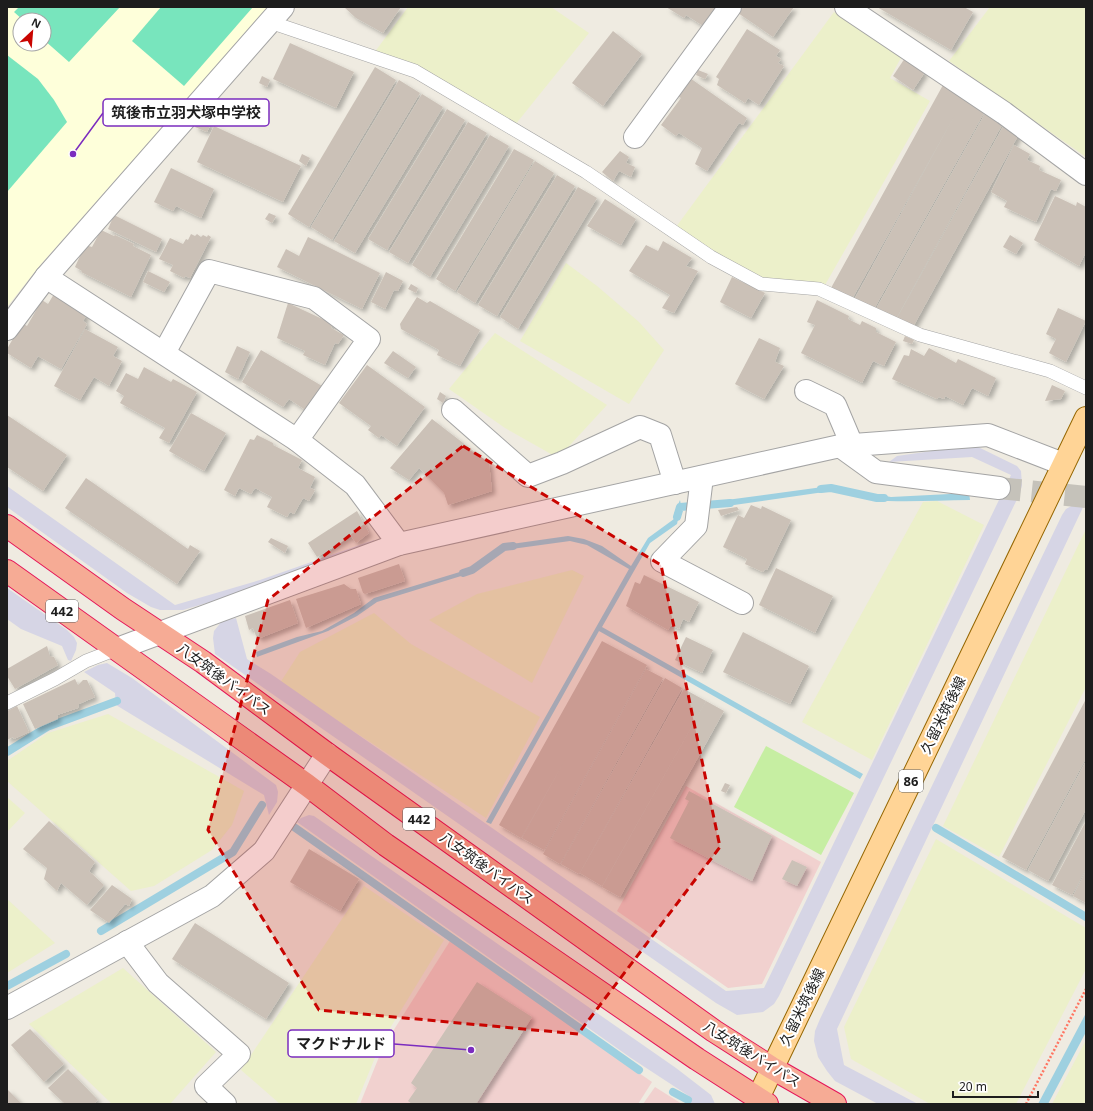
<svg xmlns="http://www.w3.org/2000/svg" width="1093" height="1111" font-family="'Noto Sans','Noto Sans JP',sans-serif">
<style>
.commercial{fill:#f1d1cf}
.education{fill:#feffda;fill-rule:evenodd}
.farmland{fill:#ecf0ca}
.grass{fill:#c6eea2}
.pitch{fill:#78e5bd}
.plaza{fill:#d6d5e5}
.water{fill:#9ed0e0}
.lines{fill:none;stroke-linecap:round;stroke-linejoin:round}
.stream{stroke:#9ed0e0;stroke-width:8}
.building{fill:#cbc1b7;filter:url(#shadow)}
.minor-tunnel{stroke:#c5c2ba;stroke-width:22;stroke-dasharray:22 11;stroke-linecap:butt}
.service-casing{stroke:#a4a4a4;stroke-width:14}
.minor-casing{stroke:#a4a4a4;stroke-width:24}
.primary-casing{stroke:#956600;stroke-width:24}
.trunk-casing{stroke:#e51659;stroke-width:24}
.path{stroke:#ff7562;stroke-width:2.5;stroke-dasharray:2 2;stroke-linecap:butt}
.service{stroke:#fff;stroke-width:13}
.minor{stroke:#fff;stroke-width:22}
.primary{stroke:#ffd496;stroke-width:22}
.trunk{stroke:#f6ab95;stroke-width:22}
.marked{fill:#c90400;fill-opacity:0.2;stroke:#c90400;stroke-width:3;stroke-dasharray:8 5;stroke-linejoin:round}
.labels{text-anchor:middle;stroke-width:4;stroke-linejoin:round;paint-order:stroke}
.shield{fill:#fff;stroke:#616161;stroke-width:1}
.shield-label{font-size:13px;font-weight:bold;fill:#1d1d1d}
.street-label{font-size:14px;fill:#1d1d1d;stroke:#fff}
.leader{fill:none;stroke:#7b2cbf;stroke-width:1.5}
.callout-dot{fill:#7b2cbf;stroke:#fff;stroke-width:1.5}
.callout{fill:#fff;stroke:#7b2cbf;stroke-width:1.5}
.callout-label{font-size:15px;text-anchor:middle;font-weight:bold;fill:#1d1d1d}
</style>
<defs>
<filter id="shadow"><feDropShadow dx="3.5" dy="3.5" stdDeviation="2" flood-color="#0004"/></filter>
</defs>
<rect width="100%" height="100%" fill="#efebe1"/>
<g class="commercial">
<polygon points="686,786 821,862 762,984 728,988 617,911"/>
<polygon points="450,941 652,1082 638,1104 360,1104 383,1047"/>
<polygon points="655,1087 682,1104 643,1104"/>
</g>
<path class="education" d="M7,7h261l-227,257 -34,43zM20,20h24v24h-24z"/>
<g class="farmland">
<polygon points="408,7 551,7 589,33 515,125 374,53"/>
<polygon points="990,7 1086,7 1086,157 949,61"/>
<polygon points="834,12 902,56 890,78 930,101 825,285 762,281 676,227"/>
<polygon points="566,263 597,286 639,322 664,350 629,404 520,341"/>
<polygon points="495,333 607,405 558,458 505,428 449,389"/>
<polygon points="937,501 984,525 872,760 802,722 923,502"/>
<polygon points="1086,529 1086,687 999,857 943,826"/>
<polygon points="572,570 584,576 532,683 429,620 477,594"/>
<polygon points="374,613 411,644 540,717 486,818 280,683 300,652"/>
<polygon points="108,714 244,791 232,825 212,850 154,886 131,891 7,781 7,761 48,733"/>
<polygon points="7,797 25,813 7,832"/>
<polygon points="936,839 1086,928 1086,969 1016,1104 930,1104 851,1059 844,1027"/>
<polygon points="364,886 444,940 381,1043 356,1104 280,1104 241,1070"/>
<polygon points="7,899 55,943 7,973"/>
<polygon points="123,968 216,1052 170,1104 112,1104 29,1024"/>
<polygon points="1086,1040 1086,1104 1052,1104"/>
</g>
<polygon class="grass" points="766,746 854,793 821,855 734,807"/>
<g class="pitch">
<polygon points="19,7 120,7 69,62 44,40 44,20 23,20 14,12"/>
<polygon points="161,7 253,7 184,86 132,41"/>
<polygon points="7,55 38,79 54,100 67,122 7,192"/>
</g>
<g class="plaza">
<polygon points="974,445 1017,466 1021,471 1022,485 1020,493 779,996 774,1004 763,1012 737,1015 716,1003 215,654 213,638 214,631 222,621 236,618 247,659 271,674 726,991 764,988 1011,475 972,457 889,462 897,456"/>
<polygon points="7,486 175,605 260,580 374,540 375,543 244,592 183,610 160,610 151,607 127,593 7,507"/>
<polygon points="1085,503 837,1029 844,1065 918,1104 878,1104 835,1081 827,1071 818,1057 814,1041 815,1031 820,1019 1062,515 1066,509 1075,504"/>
<polygon points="7,588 67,630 74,637 77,643 76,650 71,661 68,660 62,646 21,629 7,619"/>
<polygon points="107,663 132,678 276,785 278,792 277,802 269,815 264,795 116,705 115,693 84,672 98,665"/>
<polygon points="309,815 314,816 676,1068 711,1095 715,1104 691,1104 689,1096 631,1058 297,822 301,818"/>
</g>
<g class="water">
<polygon points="830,486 831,491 720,507 719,501"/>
<path d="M969,493l1,7c-32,0 -65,3 -98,0l2,-6 17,3z"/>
<polygon points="680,500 682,510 679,515 677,524 650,543 602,627 863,774 860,779 599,631 491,824 486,822 629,569 587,545 570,541 505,550 504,545 568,536 584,539 602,546 631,566 648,538 674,519 674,514"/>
<polygon points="473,568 474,572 377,602 357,616 328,631 257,657 256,652 297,637 322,631 354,613 374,598"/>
<polygon points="1086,1013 1086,1032 1048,1104 1038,1104"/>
</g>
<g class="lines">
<g class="stream">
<polyline points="821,489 831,488 877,498 884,498"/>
<polyline points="677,517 680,507 730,503"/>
<polyline points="463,573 472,570 504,547 513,546"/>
<polyline points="7,752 47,727 117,701"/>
<polyline points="294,827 639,1070"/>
<polyline points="936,828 1086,917"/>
<polyline points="101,931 233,852 262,805"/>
<polyline points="7,986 66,954"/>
<polyline points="673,1092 688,1100"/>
</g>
</g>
<g class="building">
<polygon points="344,7 401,7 383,33 356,18"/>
<polygon points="666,7 722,7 708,29 686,15 684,18"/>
<polygon points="743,7 794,7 773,37 738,13"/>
<polygon points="877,7 964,7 973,12 951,50"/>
<polygon points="747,29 780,50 776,56 781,59 778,63 784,66 759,105 748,98 745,103 717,85 719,79 716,77"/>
<polygon points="613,31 642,54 603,106 572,83"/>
<polygon points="290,43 354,72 336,108 273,79"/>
<polygon points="905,58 925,72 913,90 893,76"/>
<polygon points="375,67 396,80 309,227 288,214"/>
<polygon points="698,70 708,74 705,79 696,75"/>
<polygon points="262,76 270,80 267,87 259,83"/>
<polygon points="687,76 747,118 743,125 739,123 707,171 695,164 702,148 679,133 676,136 661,125 681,98 675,94"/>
<polygon points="399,80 420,93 332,240 311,227"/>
<polygon points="943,85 985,111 874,309 854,300 956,113 852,299 831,288"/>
<polygon points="422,94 443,107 355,253 334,241"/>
<polygon points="447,109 465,120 387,250 368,239"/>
<polygon points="986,112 1003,123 896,319 876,309"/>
<polygon points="199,118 211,124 207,132 195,127"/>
<polygon points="468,122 487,133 408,263 389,252"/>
<polygon points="1004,125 1019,134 913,327 896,320"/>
<polygon points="214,126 301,166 283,202 197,162"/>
<polygon points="490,135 509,146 430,277 412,265"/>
<polygon points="1014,145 1030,154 1027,160 1040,166 1039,170 1061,180 1056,191 1051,189 1036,222 1004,207 1007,201 991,192"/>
<polygon points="514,149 534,160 455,291 436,279"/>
<polygon points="620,151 629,157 626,163 635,167 631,177 619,171 613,181 602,172"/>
<polygon points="302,154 310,158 306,166 299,161"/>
<polygon points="535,161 554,173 475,303 457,292"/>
<polygon points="171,168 214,189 201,218 176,206 173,211 154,202"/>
<polygon points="557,175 575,186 497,316 478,305"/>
<polygon points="578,187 597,198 518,329 500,317"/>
<polygon points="1055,196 1076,206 1077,202 1086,207 1086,252 1079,266 1034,240"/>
<polygon points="605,199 636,219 621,245 587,226"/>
<polygon points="269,213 276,216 272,223 265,219"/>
<polygon points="114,215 162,239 156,252 108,229"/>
<polygon points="101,230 114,236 115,235 134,244 133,246 151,255 131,297 81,272 82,271 75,267 85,245 92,247"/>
<polygon points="191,234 195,236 197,234 201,237 203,235 207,237 208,235 211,237 190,278 185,276 184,278 170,271 173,265 159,259 170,238 183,244 186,239 188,240"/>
<polygon points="1010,235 1023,243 1016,254 1003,247"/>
<polygon points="308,237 380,273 362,309 277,267 286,249 299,256"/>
<polygon points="663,241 692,258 686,266 698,271 674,313 662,308 670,295 629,271 646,245 658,251"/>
<polygon points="148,271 170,282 164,292 143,282"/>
<polygon points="386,272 403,281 398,291 394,290 385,309 371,302"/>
<polygon points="732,277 765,293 751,318 720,302"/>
<polygon points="411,284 418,288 416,293 408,289"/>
<polygon points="54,294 87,314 83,321 87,324 61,369 38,356 31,368 7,353 7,349 22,323 27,326 42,300 48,304"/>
<polygon points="417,297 427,303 430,301 480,330 460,366 437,355 439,350 401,329 400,324"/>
<polygon points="817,300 849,316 848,319 860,325 862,321 876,328 876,332 896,342 884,366 873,361 862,383 801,353 815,325 807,322"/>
<polygon points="288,303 333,324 331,328 344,335 338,344 335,343 325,365 303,355 305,351 277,338"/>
<polygon points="1058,308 1086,321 1066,362 1049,353 1056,339 1046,334"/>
<polygon points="85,329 118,347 113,356 122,361 109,386 94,377 80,400 54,386"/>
<polygon points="905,336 914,340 912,344 903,341"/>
<polygon points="759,338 780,348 775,362 784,366 764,399 735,384"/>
<polygon points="237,346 250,352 238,379 225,372"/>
<polygon points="929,348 956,363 958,359 996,378 988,396 972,388 963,405 945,396 944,399 939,397 937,399 892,379 904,355 909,356 911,349 924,356"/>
<polygon points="261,350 322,386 307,411 289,399 283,407 242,382"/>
<polygon points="393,351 416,367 408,378 384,363"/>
<polygon points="367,365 425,407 397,446 381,435 379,438 368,430 371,426 339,403"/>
<polygon points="144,367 171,382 173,379 197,392 169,443 159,438 165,428 120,403 124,396 116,391 126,373 138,379"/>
<polygon points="1052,385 1065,391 1061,399 1045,401"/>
<polygon points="440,392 446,396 443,403 437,399"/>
<polygon points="191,413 226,433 204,471 169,451"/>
<polygon points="7,415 67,455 43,491 7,467"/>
<polygon points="432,419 489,463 492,491 448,505 444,493 419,468 409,480 390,468"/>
<polygon points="257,435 273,443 273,445 302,460 298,468 315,477 310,488 315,490 309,501 303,498 294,514 290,512 287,517 267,507 272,497 255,488 251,494 239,488 235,496 224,490 250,439 254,440"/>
<polygon points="86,478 188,549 190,545 200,551 177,584 65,508"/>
<polygon points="751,505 761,509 762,506 791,520 767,570 765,569 763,572 745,564 747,559 723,547 738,515 744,518"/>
<polygon points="737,507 739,510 721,516 718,510"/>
<polygon points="357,511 369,533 356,543 351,536 317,557 308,543"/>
<polygon points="271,538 288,546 285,553 268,542"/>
<polygon points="399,564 405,581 365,594 363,593 358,578"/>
<polygon points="776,568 833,596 815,633 759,605"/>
<polygon points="644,575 699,602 689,622 683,619 679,629 671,625 668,630 626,606 635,582 640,584"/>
<polygon points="344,584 351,589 356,589 361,604 306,628 296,599"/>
<polygon points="290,600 298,623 260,638 256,636 253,628 249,630 245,616"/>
<polygon points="743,632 809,666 790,704 723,672"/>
<polygon points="686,637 713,650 702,673 675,660"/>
<polygon points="602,641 647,665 544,850 522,838 566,758 521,838 499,825"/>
<polygon points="47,646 50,656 54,657 58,665 15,689 7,676 7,669"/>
<polygon points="646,669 663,678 560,864 543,854"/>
<polygon points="665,678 682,688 579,874 561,864"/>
<polygon points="75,679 78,685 83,680 87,680 95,697 79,704 78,708 57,715 58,719 35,729 23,704"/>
<polygon points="684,689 706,701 602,886 580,873"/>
<polygon points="1086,699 1086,758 1026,870 1002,857"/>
<polygon points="706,701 724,711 620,897 602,887"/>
<polygon points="17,706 29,732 14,739 13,737 7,740 7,711"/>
<polygon points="1086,761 1086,809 1048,881 1028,870"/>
<polygon points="725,783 730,785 726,793 721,791"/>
<polygon points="689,791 772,836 752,881 670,838 689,801 685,799"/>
<polygon points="49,821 95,862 89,871 104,885 87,905 61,883 57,891 44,879 47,868 23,849"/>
<polygon points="1086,821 1086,869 1072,895 1052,885"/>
<polygon points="309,849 359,879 340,911 290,882"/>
<polygon points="792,860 807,867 797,886 782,879"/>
<polygon points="1086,871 1086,903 1073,896"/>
<polygon points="112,885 132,899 129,906 125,904 109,923 90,910"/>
<polygon points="195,923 289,983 266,1019 172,959"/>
<polygon points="477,982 532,1017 476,1104 412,1104 408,1101 417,1088 411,1083"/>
<polygon points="30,1029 64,1064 44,1082 11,1045"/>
<polygon points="68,1069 98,1100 94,1104 65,1104 48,1088"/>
<polygon points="7,1089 22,1104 7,1104"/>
</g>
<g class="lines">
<polyline class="minor-tunnel" points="999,488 1086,497"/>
<g class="service-casing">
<g id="service">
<polyline points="270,22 415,71 586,172 711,257 761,284 819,289 920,335 1050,371 1086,388"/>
<polyline points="7,703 55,679 86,661 117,649"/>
</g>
</g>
<g class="minor-casing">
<g id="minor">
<polyline points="846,7 1004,113 1086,174"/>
<polyline points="635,137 730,7"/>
<polyline points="46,277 297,440 355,485 399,544"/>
<polyline points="7,329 46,277 283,7"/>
<polyline points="164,353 209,271 314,298 369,339 297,440"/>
<polyline points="806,391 835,405 852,445"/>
<polyline points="453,410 528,476 562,463 640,427 660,435 675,483"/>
<polyline points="840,446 876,472 999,488"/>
<polyline points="702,477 696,526 662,561 742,603"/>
<polyline points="117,649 399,544 840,446 988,435 1063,464"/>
<polyline points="127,942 158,983 239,1054 206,1086 225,1104"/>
<polyline points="7,1008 212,896 264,851 327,754"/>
</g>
</g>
<g class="primary-casing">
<polyline id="primary" points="758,1098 1086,418"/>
</g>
<g class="trunk-casing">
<g id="trunk">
<polyline points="7,526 123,609 203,662 327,754 714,1031 772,1068 835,1104"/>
<polyline points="7,571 307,785 386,845 697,1059 767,1104"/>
</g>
</g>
<polyline class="path" points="1026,1104 1086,989"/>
<use href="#service" class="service"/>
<use href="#minor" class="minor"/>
<use href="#primary" class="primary"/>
<use href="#trunk" class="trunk"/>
</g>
<path class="marked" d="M463,446l198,119 59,282 -142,187 -259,-24 -111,-180 60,-230z"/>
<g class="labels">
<g class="shield">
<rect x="46" y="600" width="32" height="22" rx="3"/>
<rect x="899" y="770" width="24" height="22" rx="3"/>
<rect x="403" y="808" width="32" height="22" rx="3"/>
</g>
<g class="shield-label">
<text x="62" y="616">442</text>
<text x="911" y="786">86</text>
<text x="419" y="824">442</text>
</g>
<g class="street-label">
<text transform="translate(224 679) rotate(36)" y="5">八女筑後バイパス</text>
<text transform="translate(943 715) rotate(-64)" y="5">久留米筑後線</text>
<text transform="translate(487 868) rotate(36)" y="5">八女筑後バイパス</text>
<text transform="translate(802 1007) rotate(-64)" y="5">久留米筑後線</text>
<text transform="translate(752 1054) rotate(32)" y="5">八女筑後バイパス</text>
</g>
</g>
<path class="leader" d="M73 154L103 113M471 1050L394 1044"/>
<g class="callout-dot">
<circle cx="73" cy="154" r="4"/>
<circle cx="471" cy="1050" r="4"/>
</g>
<g class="callout">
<rect x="103" y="99" width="166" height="27" rx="4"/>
<rect x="288" y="1030" width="106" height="27" rx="4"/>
</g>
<g class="callout-label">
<text x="186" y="118">筑後市立羽犬塚中学校</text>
<text x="341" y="1049">マクドナルド</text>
</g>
<rect width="1093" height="1111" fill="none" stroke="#1d1d1d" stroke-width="16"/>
<g transform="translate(32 32) rotate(26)"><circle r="19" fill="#ffffff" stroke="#a5a5a5"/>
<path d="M0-3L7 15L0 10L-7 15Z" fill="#c90400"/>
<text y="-6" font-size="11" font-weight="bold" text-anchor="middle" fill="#1d1d1d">N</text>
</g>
<path d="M953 1091v6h85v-6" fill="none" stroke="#1d1d1d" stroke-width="2"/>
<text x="959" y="1091" font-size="12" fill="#1d1d1d" stroke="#ffffff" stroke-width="3" paint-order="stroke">20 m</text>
</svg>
